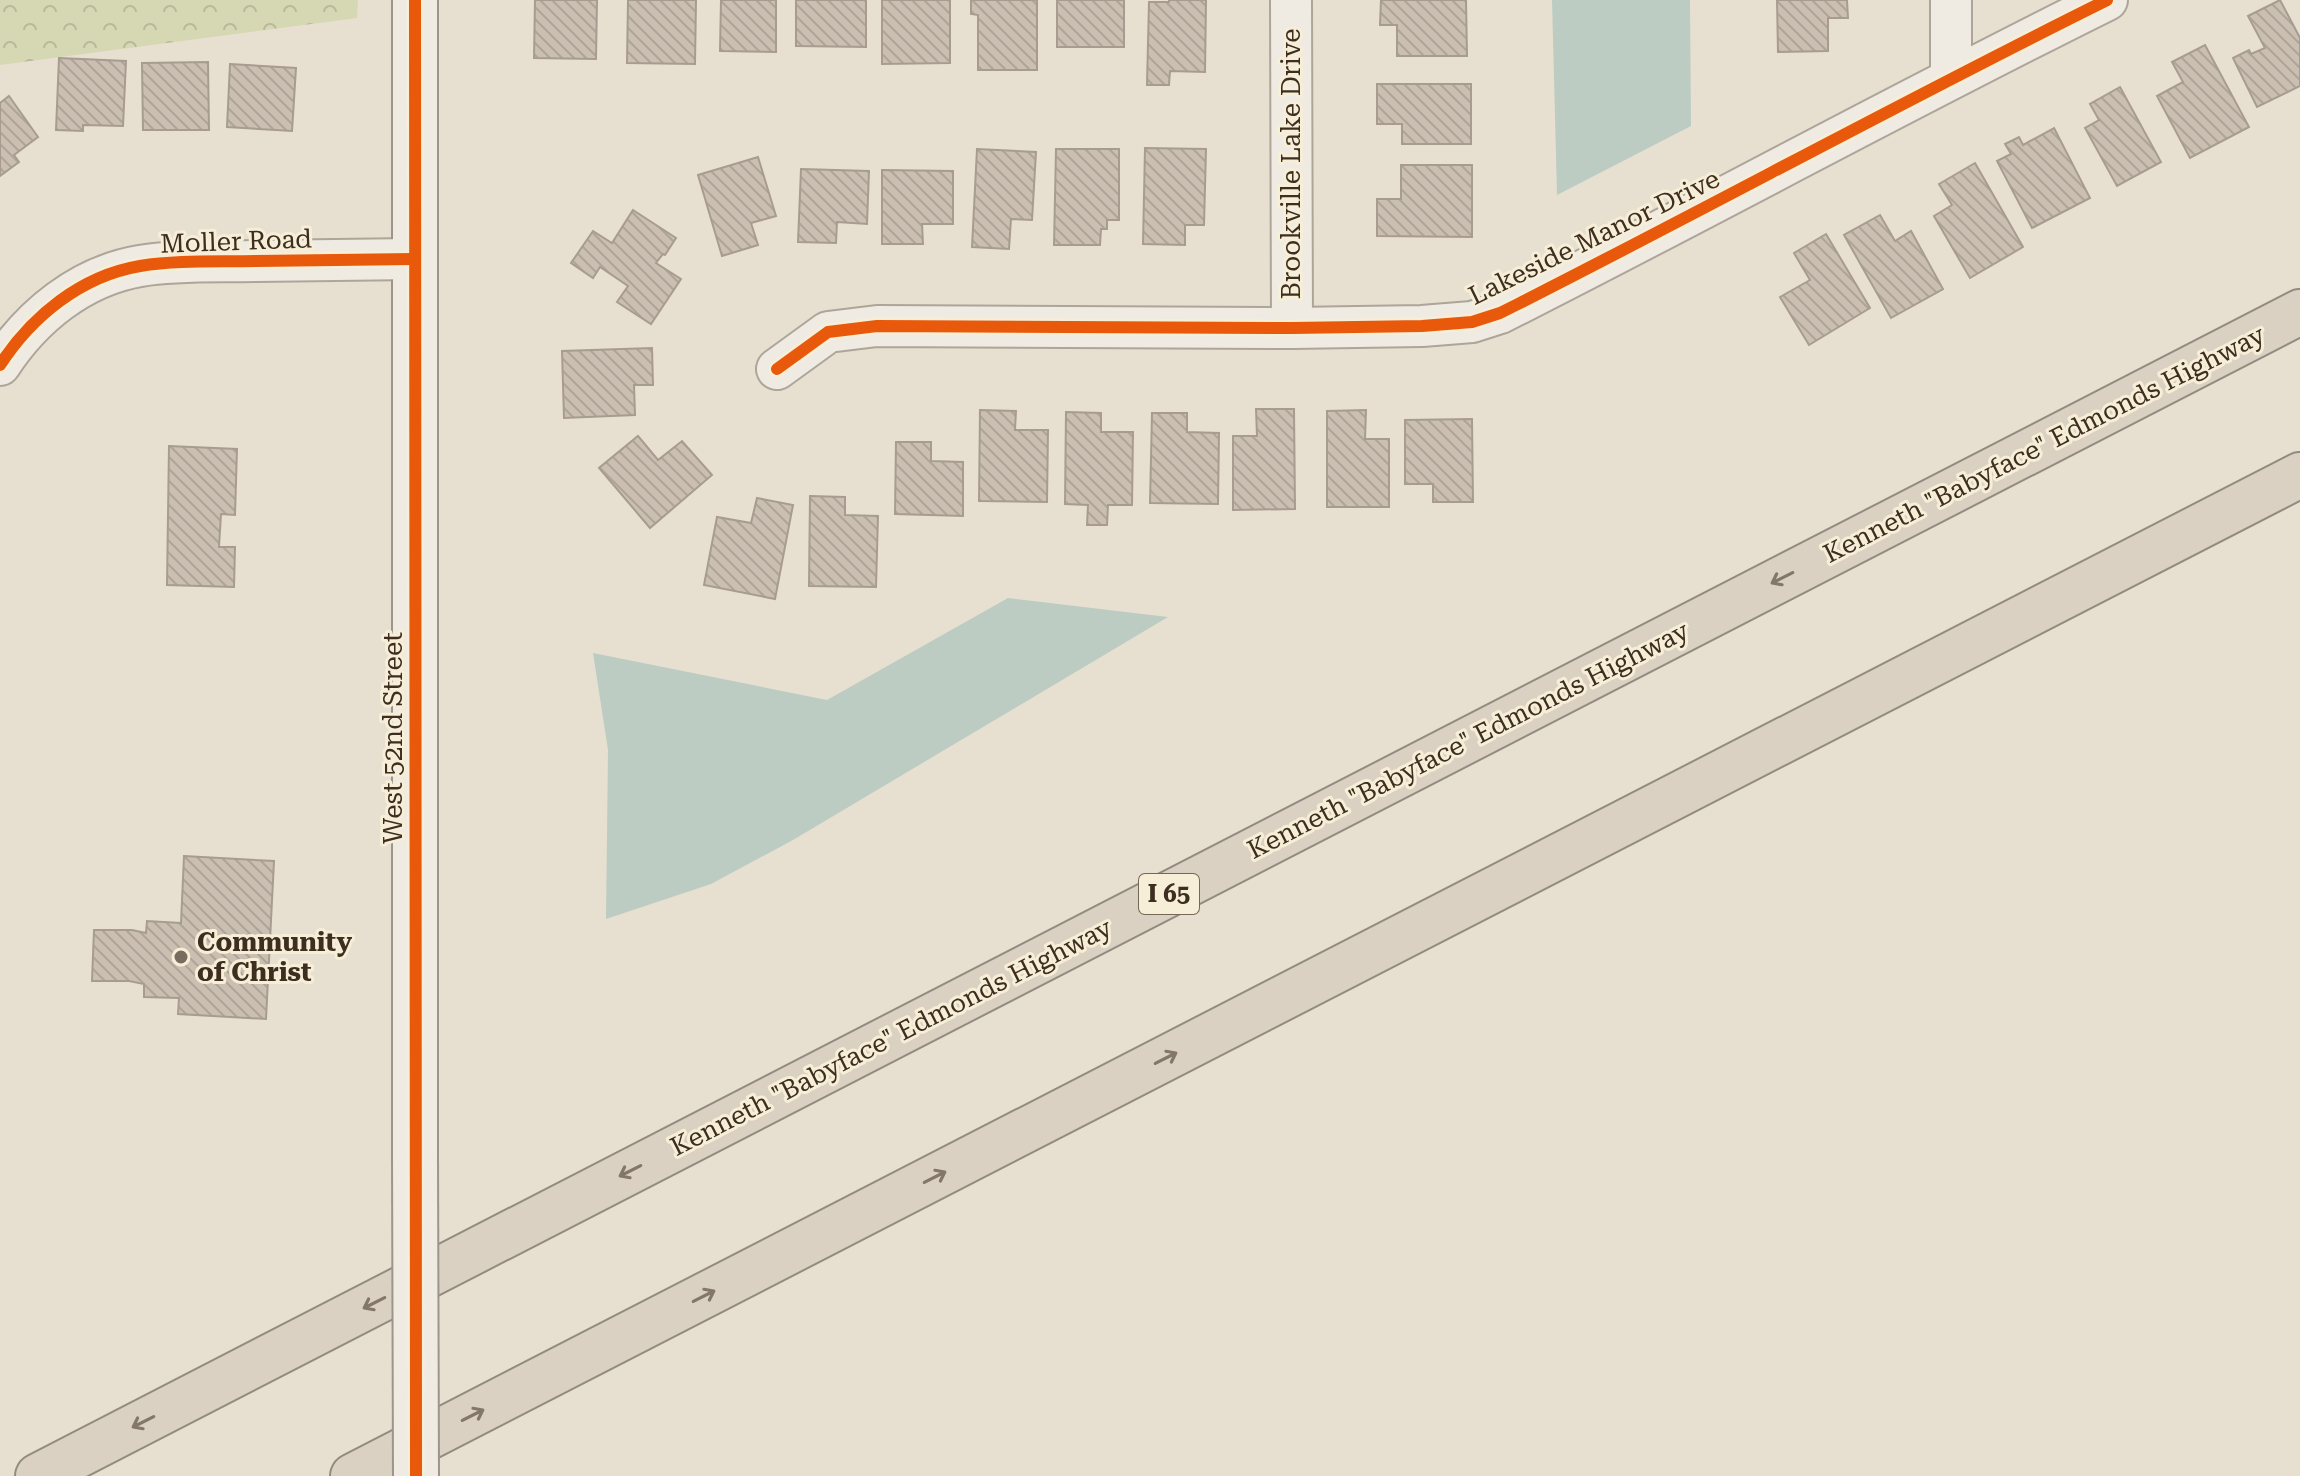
<svg xmlns="http://www.w3.org/2000/svg" width="2300" height="1476" font-family="'Roboto Serif',serif">
<style>
.forest{fill:url(#forest-crowns)}
.water{fill:#bcccc2}
.building{fill:url(#building-back-hatch);stroke:#a89c90;stroke-width:2}
.lines{fill:none;stroke-linecap:round;stroke-linejoin:round}
.street-casing{stroke:#ada599;stroke-width:44}
.secondary-casing{stroke:#9c958a;stroke-width:48}
.highway-casing{stroke:#928b80;stroke-width:48}
.street{stroke:#efebe3;stroke-width:40}
.secondary{stroke:#efebe3;stroke-width:44}
.highway{stroke:#dad1c2;stroke-width:44}
.secondary-bridge-casing{stroke:#9c958a;stroke-width:48;stroke-linecap:butt}
.secondary-bridge{stroke:#efebe3;stroke-width:44}
.cycleway-casing{stroke:#f7eed8;stroke-width:17}
.cycleway{stroke:#e8590c;stroke-width:12}
.oneway{stroke:#847769}
.poi-dot{fill:#786c5e;stroke:#f7eed8;stroke-width:3}
.labels{text-anchor:middle;stroke-width:6;stroke-linejoin:round;paint-order:stroke}
.shield{fill:#f7eed8;stroke:#756857;stroke-width:2}
.shield-label{font-size:24px;font-weight:bold;fill:#3d2e20}
.street-label{font-size:26px;fill:#3d2e20;stroke:#f7eed8}
.poi-label{font-size:26px;font-weight:bold;fill:#3d2e20;stroke:#f7eed8;text-anchor:start}
</style>
<defs>
<pattern id="forest-crowns" width="20" height="18" patternUnits="userSpaceOnUse" patternTransform="scale(2)"><rect width="20" height="18" fill="#d6d7b3"/><path d="M2 6a3 3 0 1 1 6 0M12 15a3 3 0 1 1 6 0" fill="none" stroke="#b9b99a"/></pattern>
<pattern id="building-back-hatch" width="6" height="6" patternUnits="userSpaceOnUse" patternTransform="scale(2)"><rect width="6" height="6" fill="#cbbfb2"/><path d="M-1 5l2 2M0 0l6 6M5-1l2 2" fill="none" stroke="#afa499"/></pattern>
</defs>
<rect width="100%" height="100%" fill="#e7e0d1"/>
<polygon class="forest" points="0,0 358,0 357,18 0,65"/>
<g class="water">
<polygon points="1552,0 1690,0 1691,126 1557,195"/>
<polygon points="1008,598 1168,617 793,840 711,884 606,919 608,750 593,653 827,700"/>
</g>
<g class="building">
<polygon points="535,0 597,0 596,59 534,58"/>
<polygon points="628,0 696,0 695,64 627,63"/>
<polygon points="721,0 776,0 776,52 720,51"/>
<polygon points="796,0 866,0 866,47 796,46"/>
<polygon points="882,0 950,0 950,63 882,64"/>
<polygon points="971,0 1037,0 1037,70 978,70 978,15 971,14"/>
<rect x="1057" y="0" width="67" height="47"/>
<polygon points="1169,0 1206,0 1205,72 1170,71 1169,85 1147,85 1149,2 1169,2"/>
<polygon points="1381,0 1466,0 1467,56 1397,56 1397,25 1380,25"/>
<polygon points="1777,0 1847,0 1848,18 1828,18 1828,51 1778,52"/>
<polygon points="2280,0 2300,38 2300,86 2257,107 2233,58 2249,50 2251,54 2265,48 2248,16"/>
<polygon points="2205,45 2249,127 2190,158 2157,96 2183,82 2172,62"/>
<polygon points="59,58 126,61 123,126 83,125 83,131 56,130"/>
<polygon points="208,62 209,130 143,130 142,63"/>
<polygon points="230,64 296,68 292,131 227,127"/>
<polygon points="1377,84 1471,84 1471,144 1402,144 1402,124 1377,124"/>
<polygon points="2120,87 2161,162 2117,186 2085,128 2099,120 2090,104"/>
<polygon points="9,96 38,137 14,155 19,162 0,176 0,103"/>
<polygon points="2054,128 2090,198 2032,228 1997,161 2011,154 2005,144 2019,137 2023,145"/>
<polygon points="1145,148 1206,149 1204,225 1185,225 1185,245 1143,244"/>
<polygon points="977,149 1036,152 1032,220 1011,219 1009,249 972,247"/>
<polygon points="1056,149 1119,149 1119,220 1107,220 1107,229 1101,229 1100,245 1054,245"/>
<polygon points="758,157 776,216 751,223 758,245 722,256 698,175"/>
<polygon points="1975,163 2023,247 1970,278 1934,216 1952,205 1939,184"/>
<polygon points="1401,165 1472,165 1472,237 1377,236 1377,199 1401,199"/>
<polygon points="801,169 869,171 867,224 837,222 836,243 798,242"/>
<polygon points="882,170 953,171 953,224 922,224 923,244 882,244"/>
<polygon points="633,210 676,238 665,255 663,254 656,263 681,279 651,324 617,302 628,286 600,267 593,278 571,263 593,231 612,243"/>
<polygon points="1880,215 1895,241 1911,231 1943,289 1891,318 1844,235"/>
<polygon points="1826,234 1870,308 1809,345 1780,297 1810,280 1794,253"/>
<polygon points="652,348 653,385 634,385 635,415 564,418 562,351"/>
<polygon points="1256,409 1294,409 1295,509 1233,510 1233,436 1257,436"/>
<polygon points="980,410 1016,411 1015,430 1048,430 1047,502 979,501"/>
<polygon points="1366,410 1365,439 1389,439 1389,507 1327,507 1327,411"/>
<polygon points="1066,412 1101,413 1101,432 1133,432 1132,505 1108,505 1107,525 1087,525 1088,505 1065,504"/>
<polygon points="1152,413 1187,413 1187,432 1219,433 1218,504 1150,503"/>
<polygon points="1472,419 1473,502 1433,502 1433,484 1405,484 1405,420"/>
<polygon points="638,436 658,460 682,441 712,475 650,528 599,468"/>
<polygon points="896,442 931,442 931,461 963,462 963,516 895,514"/>
<polygon points="169,446 237,449 235,515 221,514 219,547 235,547 234,587 167,585"/>
<polygon points="810,496 845,497 845,515 878,516 876,587 809,586"/>
<polygon points="757,498 793,505 775,599 704,585 717,517 751,523"/>
<polygon points="184,856 274,861 266,1019 178,1014 179,998 144,997 144,984 129,981 92,981 94,930 132,930 146,933 147,921 181,923"/>
</g>
<g class="lines">
<g class="street-casing">
<g id="street">
<polyline points="1291,0 1292,328"/>
<polyline points="1951,0 1951,77"/>
<path d="M0,365c32,-49 81,-89 140,-99 38,-6 77,-4 116,-5 52,-1 105,-1 158,-2"/>
<path d="M777,369l51,-37 49,-6 415,2 130,-2 50,-4 28,-9 18,-9c197,-100 391,-206 589,-304"/>
</g>
</g>
<g class="secondary-casing">
<polyline id="secondary" points="415,0 415,1152"/>
</g>
<g class="highway-casing">
<g id="highway">
<polyline points="38,1476 2300,312"/>
<polyline points="353,1476 2300,475"/>
</g>
</g>
<use href="#street" class="street"/>
<use href="#secondary" class="secondary"/>
<use href="#highway" class="highway"/>
<g class="secondary-bridge-casing">
<polyline id="secondary-bridge" points="415,1152 416,1476"/>
</g>
<use href="#secondary-bridge" class="secondary-bridge"/>
<g class="cycleway-casing">
<g id="cycleway">
<polyline points="415,0 416,1476"/>
<path d="M0,365c32,-49 81,-89 140,-99 38,-6 77,-4 116,-5 52,-1 105,-1 158,-2"/>
<path d="M777,369l51,-37 49,-6 415,2 130,-2 50,-4 28,-9 18,-9c197,-100 391,-206 589,-304"/>
</g>
</g>
<use href="#cycleway" class="cycleway"/>
</g>
<defs><path id="oneway-shaft" d="M-6 0H5M1.5-3L5.5 0L1.5 3" fill="none" stroke-width="1.6" stroke-linecap="round" stroke-linejoin="round" transform="scale(2)"/></defs>
<g class="oneway">
<use href="#oneway-shaft" transform="translate(1782 578) rotate(153)"/>
<use href="#oneway-shaft" transform="translate(1166 1058) rotate(-27)"/>
<use href="#oneway-shaft" transform="translate(630 1171) rotate(153)"/>
<use href="#oneway-shaft" transform="translate(935 1177) rotate(-27)"/>
<use href="#oneway-shaft" transform="translate(704 1296) rotate(-27)"/>
<use href="#oneway-shaft" transform="translate(374 1303) rotate(153)"/>
<use href="#oneway-shaft" transform="translate(473 1415) rotate(-27)"/>
<use href="#oneway-shaft" transform="translate(143 1422) rotate(153)"/>
</g>
<circle class="poi-dot" cx="181" cy="957" r="8"/>
<g class="labels">
<rect class="shield" x="1139" y="874" width="60" height="40" rx="6"/>
<g class="shield-label">
<text x="1169" y="902">I 65</text>
</g>
<g class="street-label">
<text transform="translate(1291 164) rotate(-90)" y="9">Brookville Lake Drive</text>
<text transform="translate(1594 237) rotate(-26)" y="9">Lakeside Manor Drive</text>
<text transform="translate(236 241) rotate(-2)" y="9">Moller Road</text>
<text transform="translate(2044 444) rotate(-27)" y="9">Kenneth "Babyface" Edmonds Highway</text>
<text transform="translate(393 738) rotate(-90)" y="9">West 52nd Street</text>
<text transform="translate(1468 740) rotate(-27)" y="9">Kenneth "Babyface" Edmonds Highway</text>
<text transform="translate(891 1037) rotate(-27)" y="9">Kenneth "Babyface" Edmonds Highway</text>
</g>
<g class="poi-label">
<text x="197" y="951">Community<tspan x="197" dy="30">of Christ</tspan></text>
</g>
</g>
</svg>
